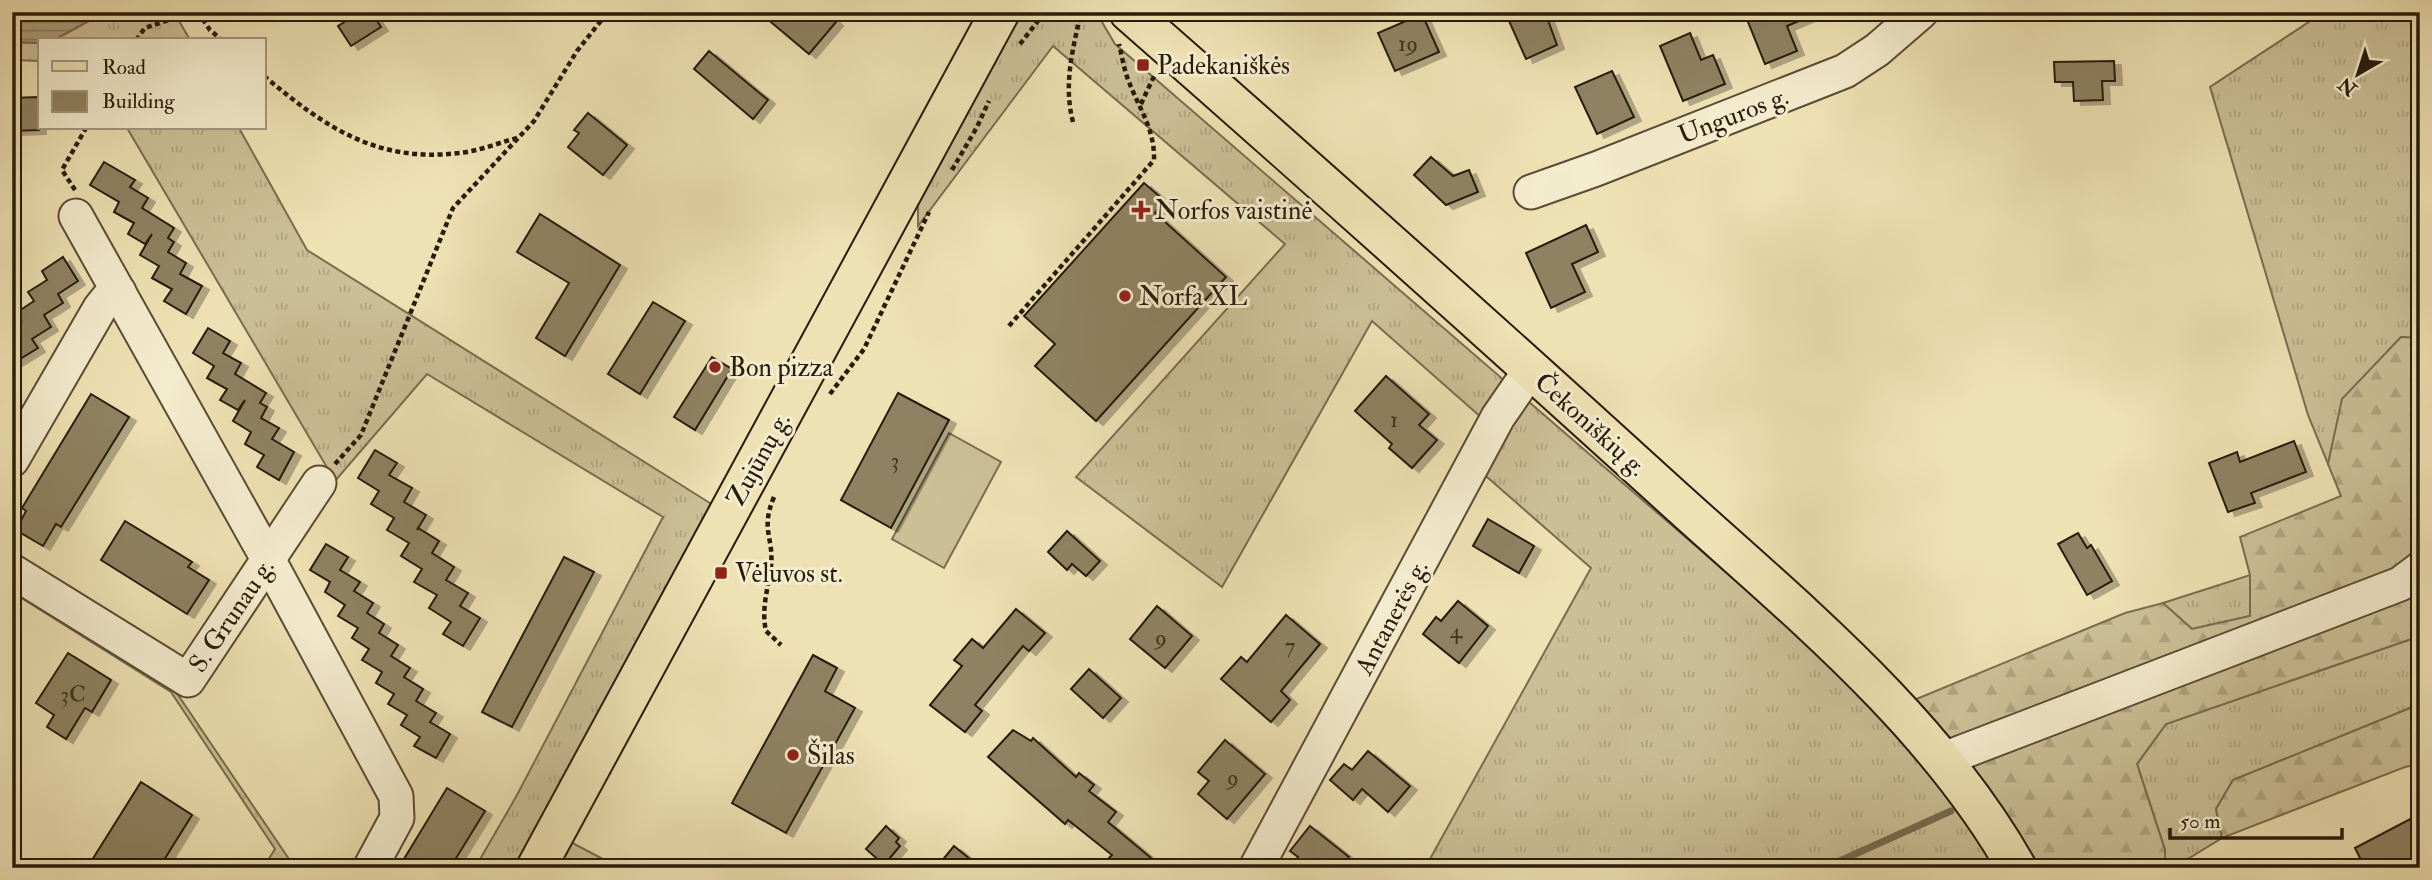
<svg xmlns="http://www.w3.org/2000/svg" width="2432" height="880" font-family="'IM FELL Double Pica',serif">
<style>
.grass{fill:url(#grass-tufts);stroke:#7a6d50;stroke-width:2}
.forest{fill:url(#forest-firs);stroke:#7a6d50;stroke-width:2}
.pitch{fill:#ccbf96;stroke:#7a6d50;stroke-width:2}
.water{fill:url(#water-rules);stroke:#776a4e;stroke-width:2}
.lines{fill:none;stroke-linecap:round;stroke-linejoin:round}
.stream{stroke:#776a4e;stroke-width:7}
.building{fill:#8f8262;stroke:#281b0b;stroke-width:2;filter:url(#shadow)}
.minor-casing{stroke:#5a4c35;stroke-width:37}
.major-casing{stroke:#281b0b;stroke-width:42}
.path{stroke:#281b0b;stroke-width:4.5;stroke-dasharray:5 3.5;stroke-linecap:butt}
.minor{stroke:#f4ecce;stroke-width:33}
.major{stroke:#eee1b3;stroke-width:38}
.poi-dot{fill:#8f2418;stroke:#f4ecce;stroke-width:2.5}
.labels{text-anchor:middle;stroke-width:6;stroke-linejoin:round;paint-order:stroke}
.number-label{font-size:23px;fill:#423521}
.poi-label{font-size:26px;fill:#281b0b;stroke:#f4ecce;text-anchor:start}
.street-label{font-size:26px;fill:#281b0b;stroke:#f4ecce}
</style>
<defs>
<pattern id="grass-tufts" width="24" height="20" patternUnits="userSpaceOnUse" patternTransform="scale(1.75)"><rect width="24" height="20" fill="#ccbf96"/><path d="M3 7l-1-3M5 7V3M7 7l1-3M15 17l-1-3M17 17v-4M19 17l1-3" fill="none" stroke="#afa480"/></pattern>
<pattern id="forest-firs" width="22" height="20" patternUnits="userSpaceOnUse" patternTransform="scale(1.75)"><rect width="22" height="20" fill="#ccbf96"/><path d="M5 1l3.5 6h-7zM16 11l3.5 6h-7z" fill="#afa480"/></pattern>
<pattern id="water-rules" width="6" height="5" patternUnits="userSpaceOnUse" patternTransform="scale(1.75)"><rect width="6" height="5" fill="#ab9e7a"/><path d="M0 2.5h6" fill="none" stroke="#8b8062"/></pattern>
<filter id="shadow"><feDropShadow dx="7" dy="4" stdDeviation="0" flood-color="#0004"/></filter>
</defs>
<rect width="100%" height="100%" fill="#eee1b3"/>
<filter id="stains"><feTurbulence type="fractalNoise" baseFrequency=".00286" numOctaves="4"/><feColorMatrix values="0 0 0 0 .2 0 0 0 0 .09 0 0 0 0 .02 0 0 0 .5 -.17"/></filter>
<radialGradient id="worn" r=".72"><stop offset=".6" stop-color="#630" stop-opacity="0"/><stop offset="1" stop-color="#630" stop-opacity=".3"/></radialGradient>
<g class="grass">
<polygon points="99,12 174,12 190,40 54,40 96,17"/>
<polygon points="1018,12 1096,12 1115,44 1779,618 1837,671 1923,762 1998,868 1969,868 1965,862 1932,868 1425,868 1591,568 1463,456 1483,419 1372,321 1222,587 1076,477 1285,244 1053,46 918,226 918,198"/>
<polygon points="2324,12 2420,12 2420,338 2401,337 2343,399 2328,464 2308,415 2210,87"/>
<polygon points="12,42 40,43 40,61 12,60"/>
<polygon points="127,128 239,128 307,250 713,505 514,868 475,868 517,795 663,517 427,374 335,481"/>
<polygon points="2250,575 2250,616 2192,629 2163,603"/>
<polygon points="12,584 172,686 295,868 263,868 275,849 171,692 12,592"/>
<polygon points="2420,636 2420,704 2233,780 2216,809 2222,838 2173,868 2165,868 2165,850 2137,764 2166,724"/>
<polygon points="563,838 618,867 547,868"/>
</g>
<g class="forest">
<polygon points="2401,337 2420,338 2420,636 2166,724 2137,764 2165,850 2165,868 2035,868 1914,700 2125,613 2163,603 2192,629 2250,616 2250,575 2240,537 2341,496 2328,464 2342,399"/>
<polygon points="2420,704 2420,764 2405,767 2222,838 2216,809 2233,780"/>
</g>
<polygon class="pitch" points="949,433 1001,462 944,568 892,539"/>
<polygon class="water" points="12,12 99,12 96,17 54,40 40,40 40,43 12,42"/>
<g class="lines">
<polyline class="stream" points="1824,868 1951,811"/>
</g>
<g class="building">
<polygon points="360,12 371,12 381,27 351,46 338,26"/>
<polygon points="759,12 825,12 836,22 809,54"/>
<polygon points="1505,12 1545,12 1557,45 1526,59"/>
<polygon points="1744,12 1820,12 1787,26 1797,51 1765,64"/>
<polygon points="1422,14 1439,52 1395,71 1378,33"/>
<polygon points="1690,33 1701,60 1713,55 1725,84 1683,101 1660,46"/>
<polygon points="709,51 768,100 753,119 694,69"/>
<polygon points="2114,61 2115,81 2102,81 2103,100 2074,101 2073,82 2055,82 2054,62"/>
<polygon points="1612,71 1634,117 1597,134 1575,87"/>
<polygon points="38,97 39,130 12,131 12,98"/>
<polygon points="588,113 627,145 603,175 568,147 579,133 574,130"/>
<polygon points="1431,157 1453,176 1469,170 1478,192 1446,205 1414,175"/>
<polygon points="104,162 135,180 130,187 148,198 142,208 174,228 168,238 174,242 168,252 186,263 180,274 202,286 186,314 164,301 172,289 152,278 159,266 140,255 152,234 145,244 128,234 134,223 114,212 119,202 90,185"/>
<polygon points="1144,183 1165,201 1155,213 1226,277 1096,421 1035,366 1055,344 1024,316"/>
<polygon points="540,214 620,265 565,356 536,338 569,283 517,252"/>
<polygon points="1586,225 1598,252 1572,264 1585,292 1551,308 1526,253"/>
<polygon points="63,257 78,281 58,294 63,303 44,315 51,327 32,339 38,348 12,364 12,308 22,322 16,313 34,301 28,292 47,280 42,271"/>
<polygon points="653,302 685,321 640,394 608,374"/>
<polygon points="208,328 230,341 223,353 241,363 235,374 266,393 260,403 267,407 261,418 279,428 272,439 294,452 279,480 257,467 264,455 245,444 251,432 233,421 245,400 238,410 220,400 227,389 207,378 214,366 193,353"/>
<polygon points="712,357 732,369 695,430 674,417"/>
<polygon points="1386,376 1429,414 1419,425 1437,440 1412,468 1389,448 1392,444 1355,411"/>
<polygon points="898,393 949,420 891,528 841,500"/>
<polygon points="91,394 129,417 61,527 56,524 43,546 16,530 26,511 22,508"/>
<polygon points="2294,441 2306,472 2251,493 2255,503 2228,512 2209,463 2237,452 2240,462"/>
<polygon points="375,450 397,463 389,475 412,488 404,502 426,515 417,530 418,528 439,541 432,553 454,567 446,580 468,593 460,606 480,618 463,646 443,634 451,622 429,608 437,595 414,582 422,569 401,556 409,543 387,530 394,518 371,504 379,491 358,478"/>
<polygon points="1488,519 1534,546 1519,573 1473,546"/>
<polygon points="125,521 192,562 188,567 209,580 187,614 101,560"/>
<polygon points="1067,531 1100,561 1086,576 1072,564 1067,570 1048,552"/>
<polygon points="2078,533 2087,548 2091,545 2112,581 2087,595 2058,544"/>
<polygon points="326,544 348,557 340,570 360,582 354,591 373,603 367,613 384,624 379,633 398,645 391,656 410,668 404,677 423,689 416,701 436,713 430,722 450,734 436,758 414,746 420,737 401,725 407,715 388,704 394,694 376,683 382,672 362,660 369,649 352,638 358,628 338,616 345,605 325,592 330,582 310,570"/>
<polygon points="564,557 594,572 512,727 482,712"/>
<polygon points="1458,601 1488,626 1459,663 1423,634 1436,617 1441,621"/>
<polygon points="1157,606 1192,636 1165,668 1130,639"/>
<polygon points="1016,609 1045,633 1029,651 1023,646 975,705 982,711 965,732 930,705 962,666 954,660 972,639 983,648"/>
<polygon points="1286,615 1320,644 1281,691 1290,700 1271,722 1221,679 1241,657 1247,662"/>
<polygon points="68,653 111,680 92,712 85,708 66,739 47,727 54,715 36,703"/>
<polygon points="813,655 837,668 825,691 855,708 786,833 732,803"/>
<polygon points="1089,669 1121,698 1103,718 1071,689"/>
<polygon points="1013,730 1031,741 1033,738 1076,777 1079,773 1094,785 1089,791 1116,812 1108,822 1163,868 1116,868 1107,860 1112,855 1068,820 1065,824 988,757"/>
<polygon points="1225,740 1265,774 1227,819 1198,794 1209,781 1198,772"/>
<polygon points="1368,751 1410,786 1388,812 1362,789 1353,800 1330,780 1344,764 1352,770"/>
<polygon points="141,782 192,815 159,868 87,868"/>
<polygon points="447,788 485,811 450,868 418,868 404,859"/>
<polygon points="2420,814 2420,868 2365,868 2355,848"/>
<polygon points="886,826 899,838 896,842 900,846 884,865 866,849"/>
<polygon points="1310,826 1349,857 1341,868 1290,868 1298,857 1290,851"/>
<polygon points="954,846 981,868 936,868"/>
</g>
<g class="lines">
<g class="minor-casing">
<g id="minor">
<polyline points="1531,192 1596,169 1845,71 1877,50 1921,12"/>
<polyline points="76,216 268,559 396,796 397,818 370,868"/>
<polyline points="12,460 100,308 108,298 119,292"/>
<polyline points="12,571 188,680 319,483"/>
<polyline points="1944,759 2400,584 2420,569"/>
<polyline points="1256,868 1498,417 1531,369"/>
</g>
</g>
<g class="major-casing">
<g id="major">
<path d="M1129,12c179,157 357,316 533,476 127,116 269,228 355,380"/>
<polyline points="536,868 1000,12"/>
</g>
</g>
<g class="path">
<polyline points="198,12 210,30 222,40"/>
<polyline points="136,40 145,28 192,12"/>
<polyline points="1020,44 1045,12"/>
<path d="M264,76c61,51 112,87 195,77 20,-2 39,-10 58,-15"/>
<polyline points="1141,104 1155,74"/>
<path d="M1073,122c-10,-38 0,-73 8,-110"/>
<polyline points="952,170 977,127 989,101"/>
<polyline points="75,190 62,170 86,128"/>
<path d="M1009,326l145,-166c1,-30 -15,-52 -25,-78 -5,-12 -7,-26 -10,-38"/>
<polyline points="830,394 864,349 929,212"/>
<polyline points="335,464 361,435 453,208 534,121 577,51 608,12"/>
<path d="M774,497c-14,33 0,40 -3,69 -3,23 -10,43 -5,65l15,14"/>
</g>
<use href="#minor" class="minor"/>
<use href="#major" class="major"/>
</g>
<g class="poi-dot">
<rect x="1136" y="58" width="14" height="14" rx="3.5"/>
<path d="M1137.5 199.5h7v7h7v7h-7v7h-7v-7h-7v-7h7z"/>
<circle cx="1125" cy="296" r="7"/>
<circle cx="715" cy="367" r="7"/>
<rect x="714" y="566" width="14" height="14" rx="3.5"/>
<circle cx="793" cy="755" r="7"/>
</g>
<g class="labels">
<g class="number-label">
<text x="1408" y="51">19</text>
<text x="1394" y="427">1</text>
<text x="895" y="468">3</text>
<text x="1456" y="638">4</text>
<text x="1161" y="645">9</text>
<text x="1290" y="653">7</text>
<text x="73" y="702">3C</text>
<text x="1233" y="785">9</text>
</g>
<g class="poi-label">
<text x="1157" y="74">Padekaniškės</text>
<text x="1155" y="219">Norfos vaistinė</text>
<text x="1139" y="305">Norfa XL</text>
<text x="729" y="376">Bon pizza</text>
<text x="735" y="582">Vėluvos st.</text>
<text x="807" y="764">Šilas</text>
</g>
<g class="street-label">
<text transform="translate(1733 115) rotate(-21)" y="9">Unguros g.</text>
<text transform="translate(1591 424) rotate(42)" y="9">Čekoniškių g.</text>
<text transform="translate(758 459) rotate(-61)" y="9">Zujūnų g.</text>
<text transform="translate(231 615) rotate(-56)" y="9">S. Grunau g.</text>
<text transform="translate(1391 617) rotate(-62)" y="9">Antanerės g.</text>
</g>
</g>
<rect width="2432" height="880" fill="none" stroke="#eee1b3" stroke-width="42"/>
<rect x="14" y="14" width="2404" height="852" fill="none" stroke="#281b0b" stroke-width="3.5"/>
<rect x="21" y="21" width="2390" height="838" fill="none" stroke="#281b0b" stroke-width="2"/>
<rect x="38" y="38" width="228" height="91" fill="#f4ecce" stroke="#a29880" stroke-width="2"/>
<rect x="52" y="61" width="35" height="10" fill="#eee1b3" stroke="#a29880" stroke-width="2"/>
<text x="102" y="74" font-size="21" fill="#281b0b">Road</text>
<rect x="52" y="91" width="35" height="21" fill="#8f8262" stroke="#a29880" stroke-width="2"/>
<text x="102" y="108" font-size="21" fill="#281b0b">Building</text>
<g transform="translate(2358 74) rotate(219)" stroke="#f4ecce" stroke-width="5" paint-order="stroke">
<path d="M0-5L12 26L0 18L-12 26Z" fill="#281b0b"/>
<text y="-10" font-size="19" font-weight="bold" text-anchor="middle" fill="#281b0b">N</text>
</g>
<path d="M2170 828v10h172v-10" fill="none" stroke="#281b0b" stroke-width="3.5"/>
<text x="2180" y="828" font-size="21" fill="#281b0b" stroke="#f4ecce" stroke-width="5" paint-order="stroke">50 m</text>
<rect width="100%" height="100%" filter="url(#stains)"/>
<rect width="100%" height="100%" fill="url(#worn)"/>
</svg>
